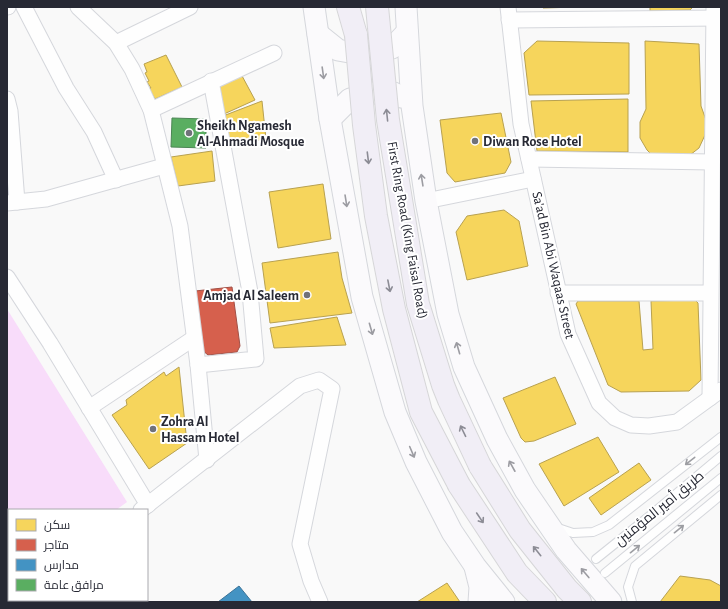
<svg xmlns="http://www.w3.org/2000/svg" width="728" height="609" font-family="'Alegreya Sans',Cairo,sans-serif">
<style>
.green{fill:#f8dcfa}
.homes{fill:#f6d55c;stroke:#b8a150}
.shops{fill:#d6604d;stroke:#a25046}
.schools{fill:#4393c3;stroke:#3b7398}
.public{fill:#5aae61;stroke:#4b8654}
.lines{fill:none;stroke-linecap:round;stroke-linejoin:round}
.lane-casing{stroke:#d5d7dc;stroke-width:10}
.street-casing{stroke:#d5d7dc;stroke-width:17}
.secondary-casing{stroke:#d5d7dc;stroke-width:23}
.highway-casing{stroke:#d6d6d8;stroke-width:24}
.lane{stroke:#fefefe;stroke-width:8}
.street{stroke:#fefefe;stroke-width:15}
.secondary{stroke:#fbfafc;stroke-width:21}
.highway{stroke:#f1eef6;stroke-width:22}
.highway-bridge-casing{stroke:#d6d6d8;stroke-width:24;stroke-linecap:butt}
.highway-bridge{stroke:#f1eef6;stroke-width:22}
.oneway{stroke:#9c9ca2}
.oneway2{stroke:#8c8c95}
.oneway3{stroke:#9d9ea3}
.poi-dot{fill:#707279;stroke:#fff;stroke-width:1.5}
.labels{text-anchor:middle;stroke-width:4;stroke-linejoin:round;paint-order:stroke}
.poi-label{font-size:14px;font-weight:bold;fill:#272934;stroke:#fff;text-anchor:start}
.street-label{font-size:14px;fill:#272934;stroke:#fff}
</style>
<rect width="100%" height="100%" fill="#f9f9f9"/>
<polygon class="green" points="7,309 127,502 116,510 9,510 9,586 7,587"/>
<g class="homes">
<polygon points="542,7 578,7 543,8"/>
<polygon points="650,7 693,7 690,10 650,11"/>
<polygon points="537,41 629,43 629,94 529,95 524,53"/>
<polygon points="645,41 699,44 701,106 706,120 705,135 699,148 690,155 654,157 647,150 640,138 640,122 646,109"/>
<polygon points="166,55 182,87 155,99 149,89 151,88 147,82 149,81 145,73 147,72 144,64"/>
<polygon points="241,74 255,100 224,114 218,90 223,83"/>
<polygon points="628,99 628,152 537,151 531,101"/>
<polygon points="262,101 266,139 228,145 223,116"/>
<polygon points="501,113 511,162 505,173 455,182 447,173 440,120"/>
<polygon points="212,151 215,181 178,186 171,157"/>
<polygon points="323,184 331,239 278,248 269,192"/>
<polygon points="504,210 519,221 528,266 467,280 456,232 467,216"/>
<polygon points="338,252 342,278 352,313 270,323 262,263"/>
<polygon points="695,300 698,303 701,380 689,391 621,392 608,385 576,304 578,301 639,301 643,350 653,349 651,301"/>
<polygon points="337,317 346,345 274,348 270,328"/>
<polygon points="179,367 187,443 149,469 112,415 127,405 126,400 164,372 166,376"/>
<polygon points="555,377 576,424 534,441 525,442 521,438 503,398"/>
<polygon points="598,437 619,472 564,506 539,464"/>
<polygon points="639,463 651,480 601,515 589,498"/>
<polygon points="680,576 710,580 721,586 721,602 660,602"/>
<polygon points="447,583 460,602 417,602"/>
</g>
<polygon class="shops" points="232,287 240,346 237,352 208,355 202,350 195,291"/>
<polygon class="schools" points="239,586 252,602 218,602"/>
<polygon class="public" points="172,118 206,119 206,148 171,147"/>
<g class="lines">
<g class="lane-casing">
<g id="lane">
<polyline points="555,527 573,533 593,532 609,525 721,437"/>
<polyline points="596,559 652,514 721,456"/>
<polyline points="605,573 721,478"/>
<polyline points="632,602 628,587 635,566 721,495"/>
</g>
</g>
<g class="street-casing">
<g id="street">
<polyline points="7,7 8,7"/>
<polyline points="24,7 66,88 94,132 116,180"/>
<polyline points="78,7 116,43 132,69 151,110 180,226 198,365 207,460"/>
<polyline points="508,7 521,124 568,334 599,403 615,418 631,425 649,426 677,422 721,390"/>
<polyline points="509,20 721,18"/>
<polyline points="116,43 190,7"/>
<polyline points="7,99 10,111 17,202"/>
<polyline points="151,110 274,53"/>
<polyline points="529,159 712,162"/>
<polyline points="426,201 533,179"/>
<polyline points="7,203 46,199 164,166"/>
<polyline points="7,277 50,343 148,505"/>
<polyline points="558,293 710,293"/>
<polyline points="198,365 256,359 250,292 211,81"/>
<polyline points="710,398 714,7"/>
<polyline points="89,408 194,338"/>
<polyline points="141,510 300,386 319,380 332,389 300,544 311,581 320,602"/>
<polyline points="15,602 18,600"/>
</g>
</g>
<g class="secondary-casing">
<g id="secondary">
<polyline points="314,7 330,119 362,297 395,412 416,462 452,532 475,566 504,602"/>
<polyline points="406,7 412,106 426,201 448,314 464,367 497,439 525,490 566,550 611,602"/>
<polyline points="318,34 338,50 366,55 392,48 407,32"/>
<polyline points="330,119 350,99 371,93 394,93 401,97"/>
<polyline points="475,567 480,587 479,602"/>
</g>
</g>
<g class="highway-casing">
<g id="highway">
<polyline points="348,7 356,35"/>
<polyline points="480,466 520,530 567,589 580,602"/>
<polyline points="459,485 517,573 545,602"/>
</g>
</g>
<use href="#lane" class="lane"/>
<use href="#street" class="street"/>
<use href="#secondary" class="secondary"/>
<use href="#highway" class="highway"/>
<g class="highway-bridge-casing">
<g id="highway-bridge">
<polyline points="377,7 388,120 418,304 443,385 449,400 480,466"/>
<polyline points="356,35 364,125 376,216 394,309 421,412 459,485"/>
</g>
</g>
<use href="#highway-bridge" class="highway-bridge"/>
</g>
<defs><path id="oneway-shaft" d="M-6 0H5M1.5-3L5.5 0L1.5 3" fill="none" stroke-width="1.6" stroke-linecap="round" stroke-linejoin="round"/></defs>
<g class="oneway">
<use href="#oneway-shaft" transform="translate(323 73) rotate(82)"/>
<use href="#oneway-shaft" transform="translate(422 180) rotate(-99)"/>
<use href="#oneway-shaft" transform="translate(346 201) rotate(81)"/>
<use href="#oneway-shaft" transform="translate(371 329) rotate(74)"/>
<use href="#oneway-shaft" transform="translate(458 348) rotate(-106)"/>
<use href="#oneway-shaft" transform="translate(412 452) rotate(67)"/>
<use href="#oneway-shaft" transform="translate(512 466) rotate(-119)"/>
<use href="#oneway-shaft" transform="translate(585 573) rotate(-130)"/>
</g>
<g class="oneway2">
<use href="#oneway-shaft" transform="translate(387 115) rotate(-96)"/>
<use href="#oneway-shaft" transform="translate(368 158) rotate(83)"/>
<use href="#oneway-shaft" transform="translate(389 286) rotate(79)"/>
<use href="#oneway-shaft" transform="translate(463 431) rotate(-116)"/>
<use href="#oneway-shaft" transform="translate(480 518) rotate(56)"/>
<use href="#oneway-shaft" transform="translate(537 551) rotate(-129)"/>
</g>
<g class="oneway3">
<use href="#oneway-shaft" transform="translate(690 461) rotate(142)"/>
<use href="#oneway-shaft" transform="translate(679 529) rotate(-39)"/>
<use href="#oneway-shaft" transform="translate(635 549) rotate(-39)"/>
</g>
<g class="poi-dot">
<circle cx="189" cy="133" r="4"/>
<circle cx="475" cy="141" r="4"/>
<circle cx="307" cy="295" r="4"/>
<circle cx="153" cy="429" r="4"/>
</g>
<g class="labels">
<g class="poi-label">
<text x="197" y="130">Sheikh Ngamesh<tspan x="197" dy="16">Al-Ahmadi Mosque</tspan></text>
<text x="483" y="146">Diwan Rose Hotel</text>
<text x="299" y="300" text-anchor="end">Amjad Al Saleem</text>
<text x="161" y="426">Zohra Al<tspan x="161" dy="16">Hassam Hotel</tspan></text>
</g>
<g class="street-label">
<text transform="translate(408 230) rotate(80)" y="5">First Ring Road (King Faisal Road)</text>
<text transform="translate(554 265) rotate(77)" y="5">Sa'ad Bin Abi Waqaas Street</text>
<text transform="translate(659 508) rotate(-39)" y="5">طريق أمير المؤمنين</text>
</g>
</g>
<rect width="728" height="609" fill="none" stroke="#272934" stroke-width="16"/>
<rect x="8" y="509" width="140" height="92" fill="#ffffff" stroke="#a9a9ae"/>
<rect x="16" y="519" width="20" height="12" fill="#f6d55c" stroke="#a9a9ae"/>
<text x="44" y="529" font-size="12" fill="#272934">سكن</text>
<rect x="16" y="539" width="20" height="12" fill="#d6604d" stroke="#a9a9ae"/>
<text x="44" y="549" font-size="12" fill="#272934">متاجر</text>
<rect x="16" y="559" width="20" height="12" fill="#4393c3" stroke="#a9a9ae"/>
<text x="44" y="569" font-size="12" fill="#272934">مدارس</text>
<rect x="16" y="579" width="20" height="12" fill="#5aae61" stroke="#a9a9ae"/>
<text x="44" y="589" font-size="12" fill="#272934">مرافق عامة</text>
</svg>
